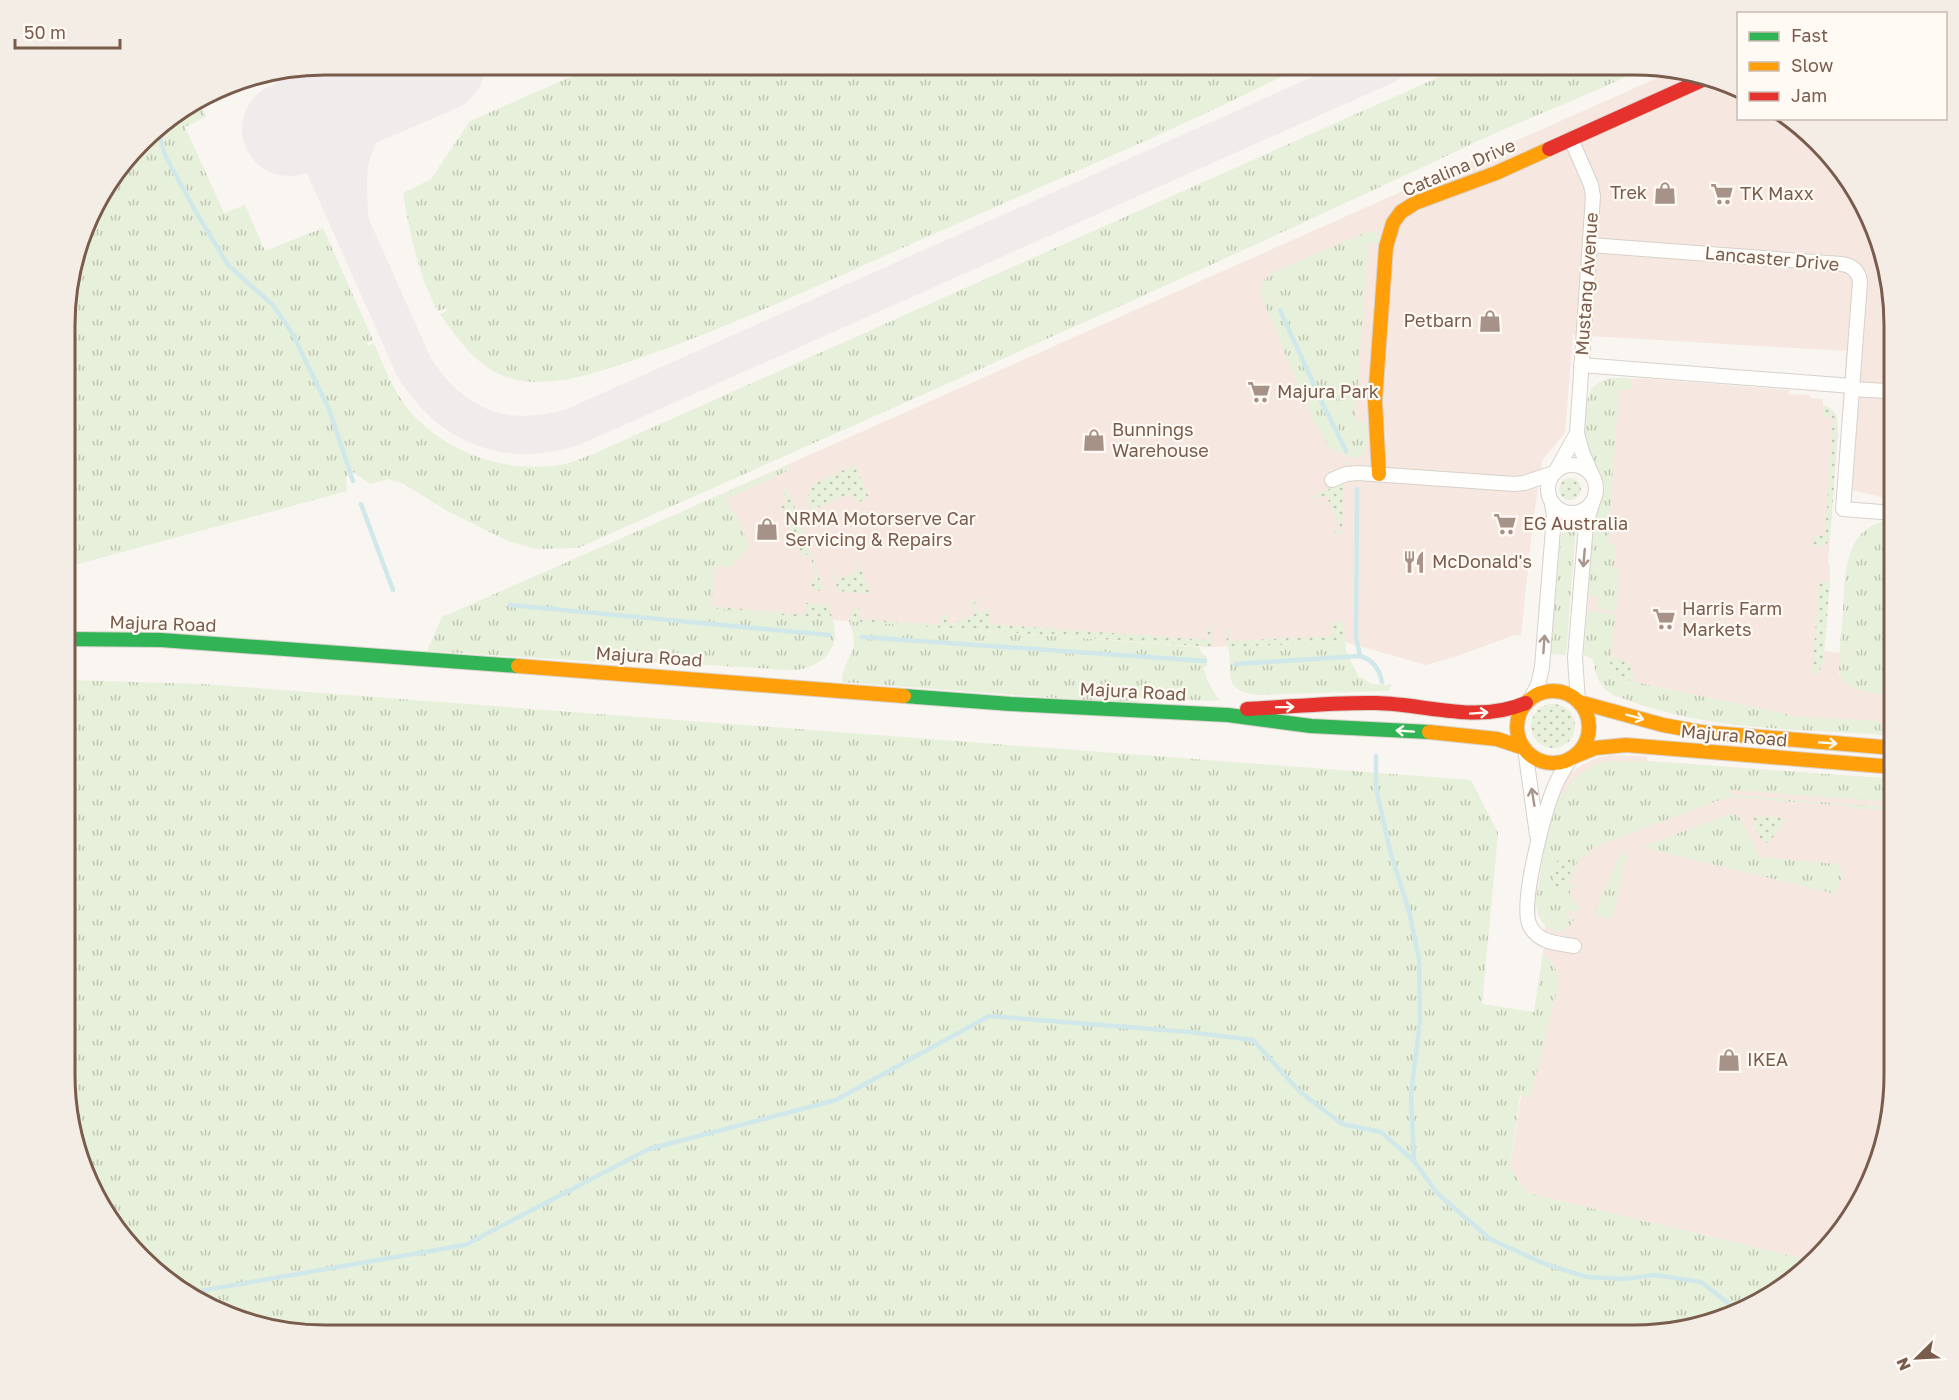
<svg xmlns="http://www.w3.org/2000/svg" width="1959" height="1400" font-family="'Golos Text',sans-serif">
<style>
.commercial{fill:#f6e8e1}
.grass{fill:url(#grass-tufts)}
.park{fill:url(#park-dots)}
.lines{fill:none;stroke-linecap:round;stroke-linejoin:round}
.stream{stroke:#d0e8ea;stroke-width:4.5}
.taxiway{stroke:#f0ecec;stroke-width:38}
.runway{stroke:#f0ecec;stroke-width:94}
.street-casing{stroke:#d7d1cb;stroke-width:16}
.fast-casing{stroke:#d9d2cb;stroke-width:16}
.slow-casing{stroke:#d9d2cb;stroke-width:16}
.jam-casing{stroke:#d9d2cb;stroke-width:16}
.street{stroke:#fefefd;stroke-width:14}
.fast{stroke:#30b455;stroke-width:14}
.slow{stroke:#ff9f0a;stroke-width:14}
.jam{stroke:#e5322d;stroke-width:14}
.oneway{stroke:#a8958b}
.oneway2{stroke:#fffaf3}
.labels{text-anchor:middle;stroke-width:4.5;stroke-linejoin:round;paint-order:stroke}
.street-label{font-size:18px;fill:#7a5c4d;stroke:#fffaf3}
.poi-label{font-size:18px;fill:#7a5c4d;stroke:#fffaf3;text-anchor:start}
.rim{fill:none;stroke:#7a5c4d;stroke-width:3}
</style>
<defs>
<pattern id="grass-tufts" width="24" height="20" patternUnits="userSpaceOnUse" patternTransform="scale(1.5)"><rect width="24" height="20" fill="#e7f0db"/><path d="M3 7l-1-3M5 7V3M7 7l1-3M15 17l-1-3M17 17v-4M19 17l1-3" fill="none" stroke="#c0c6b4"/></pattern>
<pattern id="park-dots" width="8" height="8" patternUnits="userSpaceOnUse" patternTransform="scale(1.5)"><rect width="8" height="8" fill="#e7f0db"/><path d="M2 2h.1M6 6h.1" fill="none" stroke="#c0c6b4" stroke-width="1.8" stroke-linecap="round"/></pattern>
</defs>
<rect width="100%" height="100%" fill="#f9f5f0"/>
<g class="commercial">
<polygon points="1675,70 1718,78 1738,89 1738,118 1793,119 1867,209 1894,308 1894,500 1838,487 1846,351 1573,335 1565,433 1542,460 1532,530 1521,636 1515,635 1457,656 1426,665 1345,642 1212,647 833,620 711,608 715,566 690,508"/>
<polygon points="1610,378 1650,379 1791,390 1788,394 1809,395 1811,398 1823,399 1823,405 1834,411 1837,419 1838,429 1828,563 1830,567 1830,582 1824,651 1840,653 1839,674 1845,683 1852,687 1887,697 1894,701 1894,736 1709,721 1647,707 1613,695 1604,688 1597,676 1593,659 1584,655 1594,521 1604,491 1601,475 1594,463 1586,402 1594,387"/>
<polygon points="1610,755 1647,756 1647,761 1894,779 1894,1092 1881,1159 1840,1234 1808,1260 1527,1193 1510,1168 1543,954 1545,926 1538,915 1536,900 1561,786 1571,773 1582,765 1596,758"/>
</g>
<g class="grass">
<path d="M598,65h707c-128,65 -262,120 -394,179 -88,39 -175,80 -266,112 -38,13 -81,30 -122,25 -39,-5 -62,-37 -83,-67l7,-3 -1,-3 -8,3c-20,-36 -28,-77 -35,-118l28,-14 39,-58z"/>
<path d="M1466,65h185c-57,28 -116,50 -173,76 -298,141 -600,273 -900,407l-42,1 -28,-8 -59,-29 -45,-28 -16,-5 -18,5 -20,-14 -4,9 1,12 -280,76v-276l25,-82 61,-80 46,-28 7,16 -21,10 39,86 21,-8 20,46 58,-23 50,112 -6,3 1,3 6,-3c10,24 20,50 37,70 37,40 93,60 147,52 12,-1 24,-7 35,-11z"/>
<polygon points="1369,231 1378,233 1379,243 1368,243 1355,421 1366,422 1368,443 1366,444 1366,451 1363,456 1352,458 1329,448 1320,430 1314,422 1260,294 1262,282 1272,273"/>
<polygon points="1610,378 1628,378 1631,382 1631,389 1619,390 1608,543 1616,544 1614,568 1619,568 1616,611 1597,609 1598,597 1588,596 1594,518 1602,499 1604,487 1603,478 1594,463 1583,437 1585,407 1591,389 1600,382"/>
<path d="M788,465l2,5 -64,29 6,14 3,-1 15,34 -19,21 -16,-1 -4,42 122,12c6,21 -2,39 -24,47 -15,6 -35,2 -51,1 -34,-2 -68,-4 -102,-6l-21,2 -208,-13 15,-34z"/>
<path d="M1887,521l7,1v179c-17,-13 -50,-5 -55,-30 0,-19 2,-38 4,-57 2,-34 0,-87 44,-93z"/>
<polygon points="1562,522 1576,525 1566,655 1550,654"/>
<path d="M1587,611l29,3 -6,52 10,13 167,35 1,2 89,5 4,2 7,12c-82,-6 -177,-4 -254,-33 -10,-4 -22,-6 -29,-14 -9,-8 -10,-18 -12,-29l-9,-4z"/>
<path d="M849,621l351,26 1,6 6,4v9l-4,2 6,16 10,16 -10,1 -70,-4 -1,7 -296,-22c1,-28 21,-26 7,-61z"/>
<path d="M1345,642l1,10 13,25 4,1 8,6 20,1 -3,6 -131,4c-37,-6 -23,-21 -29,-48z"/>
<path d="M67,680l135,4 1269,96 27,53 -16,171 52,8 9,-58c10,9 16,16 15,31l-27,112 -11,-2 -10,73 17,25 281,67 -58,48 -116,27h-1326l-67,-13 -75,-41 -67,-76 -32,-96z"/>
<path d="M1612,761h35l247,18v23l-163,-12v5l154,12v3l-33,-2 -1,-2 -123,-9 -135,50 -9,12 -5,-1 -10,25 4,2 -4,10 11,12 -3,7 -4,-5 -8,5 4,6 7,-4c-14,30 -40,11 -40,-16l12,-74 10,-33 5,2c11,-19 26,-32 49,-34z"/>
<polygon points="1735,814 1740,818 1760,857 1837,864 1843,873 1836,894 1641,847 1727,815"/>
<polygon points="1628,852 1612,919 1593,915 1618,859 1622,854"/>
</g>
<g class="park">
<path d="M1824,405c13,5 14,14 14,27l-8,107 -5,7 -8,1 -4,-3v-8h12l8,-118 -10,-2z"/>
<path d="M855,465l14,32 -12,6 -5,-11 -40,18 5,11h-2c-5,-14 -13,-26 0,-38z"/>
<circle cx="1570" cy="489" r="11"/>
<polygon points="1343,483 1342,534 1330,534 1341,529 1326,495 1315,499 1313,496"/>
<polygon points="784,489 790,493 823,589 821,591 811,589 812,578 816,578 808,554 802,556 780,506 787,503 782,490"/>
<polygon points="856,559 871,594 838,591 832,570 833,569 838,580 858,571 854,560"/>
<polygon points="1819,581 1830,582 1823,664 1819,672 1812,675"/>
<polygon points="984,597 984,598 974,603 979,613 989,608 990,624 1207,640 1208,628 1211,628 1212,647 849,621 851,611 860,608 859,619 941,625 942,614 945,613 950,625 975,614 970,602"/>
<polygon points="806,603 828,605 833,620 711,608 711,606 805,615"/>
<polygon points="1331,622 1343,622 1345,642 1227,647 1226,629 1229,629 1230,641 1331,636"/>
<path d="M1611,658c15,-1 23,9 23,23 -15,-2 -27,-6 -23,-23z"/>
<circle cx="1553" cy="726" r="22"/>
<path d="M1757,816l28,2 1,1 -15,21 -5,3c-7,-3 -13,-17 -13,-24z"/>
<path d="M1571,856c3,17 -4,28 -19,34l5,-29z"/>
</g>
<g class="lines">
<g class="stream">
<polyline points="1171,65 1172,67"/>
<polyline points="157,127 165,155 197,214 228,265 273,305 292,333 329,409 353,481"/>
<polyline points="1280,310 1319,396 1346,451"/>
<path d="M1357,489l-1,148 4,19c13,4 19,12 22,26"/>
<polyline points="361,504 393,590"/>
<polyline points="510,605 829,635"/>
<polyline points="862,637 1205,661"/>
<polyline points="1236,664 1360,656"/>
<polyline points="1376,756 1376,788 1390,851 1409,911 1419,959 1420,1020 1411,1095 1414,1161 1437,1193 1490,1239 1545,1264 1587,1277 1623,1279 1655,1275 1701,1282 1728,1303 1734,1312"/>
<polyline points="188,1293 465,1245 649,1149 836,1100 989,1016 1189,1032 1253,1040 1299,1091 1342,1124 1381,1132 1414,1161"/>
</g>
<g class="taxiway">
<path d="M293,71c32,24 71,21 107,11"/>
<path d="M305,122l109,245c38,60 91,81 159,60l813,-362"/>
<path d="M349,211c-1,-15 -2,-31 0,-46 9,-50 49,-77 90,-100"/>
</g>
<polyline class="runway" points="289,129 438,65"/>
<g class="street-casing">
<g id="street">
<polyline points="1571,139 1591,185 1593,196 1577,433 1582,452 1593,477"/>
<path d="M1590,245l251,19c11,1 18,7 19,18l-17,227 51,4"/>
<polyline points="1581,365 1852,386"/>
<polyline points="1852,389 1886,391 1894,388"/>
<circle cx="1572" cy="489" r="24"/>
<polyline points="1556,471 1577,433"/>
<polyline points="1332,480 1346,474 1358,473 1515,484 1524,483 1554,473"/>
<polyline points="1530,700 1538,685 1542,667 1554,516 1552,503"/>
<polyline points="1578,701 1575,658 1586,524 1593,501"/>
<polyline points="1525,749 1537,835"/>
<path d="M1570,759c-6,10 -13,20 -17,32 -9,23 -34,115 -23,135 9,17 27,17 44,20"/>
</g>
</g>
<g class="fast-casing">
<g id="fast">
<polyline points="67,639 161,640 518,666"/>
<polyline points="904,696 1011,704 1228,715 1311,726 1429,732"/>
</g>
</g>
<g class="slow-casing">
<g id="slow">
<polyline points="1379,474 1375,401 1386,247 1393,223 1401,212 1415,203 1496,173 1549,149"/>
<polyline points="518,666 904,696"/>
<circle cx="1553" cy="727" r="36"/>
<polyline points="1579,702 1663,725 1701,732 1894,748"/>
<polyline points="1429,732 1497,739 1524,748"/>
<polyline points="1573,757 1595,748 1626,745 1894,767"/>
</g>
</g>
<g class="jam-casing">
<g id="jam">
<polyline points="1549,149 1709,77"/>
<path d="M1247,709c43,-2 86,-7 129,-6 51,1 101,21 150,0"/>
</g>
</g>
<use href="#street" class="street"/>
<use href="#fast" class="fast"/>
<use href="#slow" class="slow"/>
<use href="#jam" class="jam"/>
</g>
<defs><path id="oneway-shaft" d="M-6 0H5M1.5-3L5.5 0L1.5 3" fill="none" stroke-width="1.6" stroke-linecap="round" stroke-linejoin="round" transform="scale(1.5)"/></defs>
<g class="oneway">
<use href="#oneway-shaft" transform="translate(1584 558) rotate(95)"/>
<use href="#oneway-shaft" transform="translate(1544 644) rotate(-86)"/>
<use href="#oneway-shaft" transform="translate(1533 797) rotate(-99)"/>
</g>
<g class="oneway2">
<use href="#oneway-shaft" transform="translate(1285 707) rotate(-1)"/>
<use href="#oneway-shaft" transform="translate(1479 713) rotate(-4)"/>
<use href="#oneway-shaft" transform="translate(1635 717) rotate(15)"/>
<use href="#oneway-shaft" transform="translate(1405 731) rotate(-176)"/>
<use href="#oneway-shaft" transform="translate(1828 743) rotate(4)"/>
</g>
<defs>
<g id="shop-bare" transform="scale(1.8)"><path d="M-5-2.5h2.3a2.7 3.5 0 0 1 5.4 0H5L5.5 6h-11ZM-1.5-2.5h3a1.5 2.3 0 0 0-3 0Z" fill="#a69286" stroke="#fffaf3" stroke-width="2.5" paint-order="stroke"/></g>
<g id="supermarket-bare" transform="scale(1.8)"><path d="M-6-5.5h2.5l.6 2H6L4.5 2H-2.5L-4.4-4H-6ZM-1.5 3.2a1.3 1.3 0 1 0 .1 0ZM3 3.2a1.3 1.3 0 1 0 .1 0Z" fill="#a69286" stroke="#fffaf3" stroke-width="2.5" paint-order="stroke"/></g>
<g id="restaurant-bare" transform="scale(1.8)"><path d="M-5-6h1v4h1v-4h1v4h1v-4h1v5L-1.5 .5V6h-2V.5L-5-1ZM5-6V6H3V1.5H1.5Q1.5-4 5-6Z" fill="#a69286" stroke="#fffaf3" stroke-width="2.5" paint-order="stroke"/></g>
</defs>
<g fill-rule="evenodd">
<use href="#shop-bare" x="1665" y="193"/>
<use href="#supermarket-bare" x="1722" y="194"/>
<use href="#shop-bare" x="1490" y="321"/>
<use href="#supermarket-bare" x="1259" y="392"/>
<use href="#shop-bare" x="1094" y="440"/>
<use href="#supermarket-bare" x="1505" y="524"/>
<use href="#shop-bare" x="767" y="529"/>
<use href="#restaurant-bare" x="1414" y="562"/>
<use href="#supermarket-bare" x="1664" y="619"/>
<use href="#shop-bare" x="1729" y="1060"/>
</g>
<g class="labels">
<g class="street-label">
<text transform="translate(1459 168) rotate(-23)" y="6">Catalina Drive</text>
<text transform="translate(1772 259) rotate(5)" y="6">Lancaster Drive</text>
<text transform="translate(1587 284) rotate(-86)" y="6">Mustang Avenue</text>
<text transform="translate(163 624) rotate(2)" y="6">Majura Road</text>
<text transform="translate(649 657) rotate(4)" y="6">Majura Road</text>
<text transform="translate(1133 692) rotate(3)" y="6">Majura Road</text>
<text transform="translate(1734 736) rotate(5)" y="6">Majura Road</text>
</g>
<g class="poi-label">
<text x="1647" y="199" text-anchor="end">Trek</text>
<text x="1740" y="200">TK Maxx</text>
<text x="1472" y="327" text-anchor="end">Petbarn</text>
<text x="1277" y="398">Majura Park</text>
<text x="1112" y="436">Bunnings<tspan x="1112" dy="21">Warehouse</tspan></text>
<text x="785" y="525">NRMA Motorserve Car<tspan x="785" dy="21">Servicing &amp; Repairs</tspan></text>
<text x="1523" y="530">EG Australia</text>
<text x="1432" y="568">McDonald's</text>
<text x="1682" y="615">Harris Farm<tspan x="1682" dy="21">Markets</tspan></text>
<text x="1747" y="1066">IKEA</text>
</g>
</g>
<path d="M0 0H1959V1400H0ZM325 75H1634A250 250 0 0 1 1884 325V1075A250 250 0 0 1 1634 1325H325A250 250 0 0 1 75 1075V325A250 250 0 0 1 325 75Z" fill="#f4ede6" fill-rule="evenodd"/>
<path class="rim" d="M325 75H1634A250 250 0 0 1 1884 325V1075A250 250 0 0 1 1634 1325H325A250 250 0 0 1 75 1075V325A250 250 0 0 1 325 75Z"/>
<rect x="1737" y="12" width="210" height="108" fill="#fffaf3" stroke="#cabbb1" stroke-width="1.5"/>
<rect x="1749" y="32" width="30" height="9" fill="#30b455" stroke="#cabbb1" stroke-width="1.5"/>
<text x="1791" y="42" font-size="18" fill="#7a5c4d">Fast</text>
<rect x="1749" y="62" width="30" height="9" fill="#ff9f0a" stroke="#cabbb1" stroke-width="1.5"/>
<text x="1791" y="72" font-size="18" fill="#7a5c4d">Slow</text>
<rect x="1749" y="92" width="30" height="9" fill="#e5322d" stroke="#cabbb1" stroke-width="1.5"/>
<text x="1791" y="102" font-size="18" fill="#7a5c4d">Jam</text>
<g transform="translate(1917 1358) rotate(246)" stroke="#fffaf3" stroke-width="4.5" paint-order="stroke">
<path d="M0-4.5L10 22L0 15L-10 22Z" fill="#7a5c4d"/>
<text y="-9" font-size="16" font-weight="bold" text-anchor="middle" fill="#7a5c4d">N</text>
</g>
<path d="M15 39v9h105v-9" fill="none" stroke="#7a5c4d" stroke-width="3"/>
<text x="24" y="39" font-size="18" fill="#7a5c4d" stroke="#fffaf3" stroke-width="4.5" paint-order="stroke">50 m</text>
</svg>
